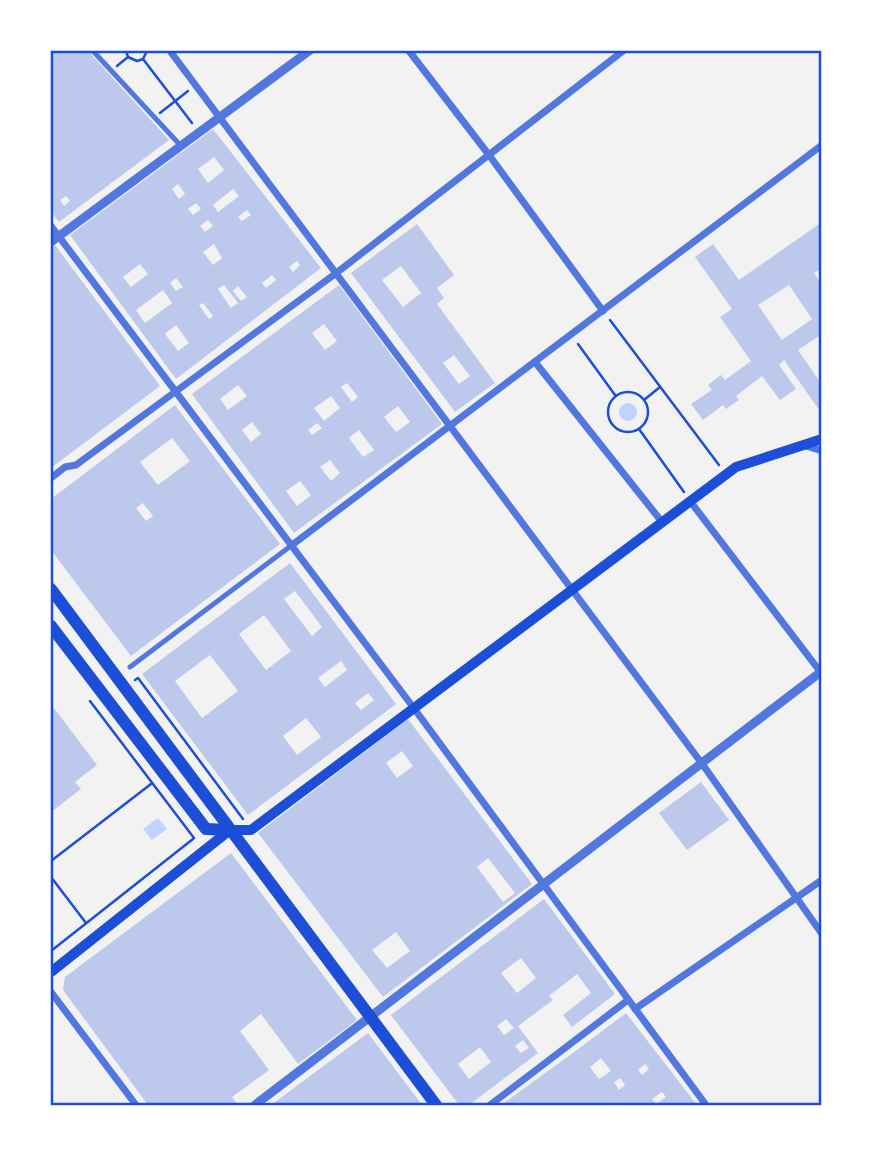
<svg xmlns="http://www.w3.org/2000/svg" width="873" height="1156" font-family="Lato,sans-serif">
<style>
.water{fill:#bfd3fe}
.building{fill:#bdc9ec;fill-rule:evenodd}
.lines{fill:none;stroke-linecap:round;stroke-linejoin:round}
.path{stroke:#1d4ed8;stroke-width:2.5}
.pedestrian{stroke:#5277de;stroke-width:5}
.minor{stroke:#5277de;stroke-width:7}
.tertiary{stroke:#5277de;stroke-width:9}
.secondary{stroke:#1d4ed8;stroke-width:10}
.primary{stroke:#1d4ed8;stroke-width:12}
.neatline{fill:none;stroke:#1d4ed8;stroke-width:2.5}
</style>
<rect width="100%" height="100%" fill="#f2f2f2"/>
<g class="water">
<circle cx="628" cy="412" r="9"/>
<polygon points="158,818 167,829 152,840 143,829"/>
</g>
<g class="building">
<path d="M51,51h37l81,89 -110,82 -8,-11zM66,196l4,5 -6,5 -4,-6z"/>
<path d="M213,129l108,139 -145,111 -106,-144zM214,157l10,13 -16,13 -10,-14zM178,184l7,10 -6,5 -7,-10zM233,189l6,7 -21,16 -5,-7zM196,203l5,6 -8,6 -5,-6zM247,210l4,5 -9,6 -4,-4zM208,220l5,6 -8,6 -5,-6zM214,244l8,14 -9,7 -10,-13zM297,261l3,4 -7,7 -4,-5zM140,264l8,10 -17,13 -8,-10zM272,275l4,5 -10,8 -4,-5zM176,278l7,9 -7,4 -6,-8zM224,285l14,18 -7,5 -13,-19zM238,286l9,11 -6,4 -8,-10zM163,290l9,13 -27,20 -9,-13zM203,303l10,13 -4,3 -10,-14zM176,325l13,18 -11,8 -13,-17z"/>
<path d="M822,222v46l-8,5 8,12v49l-24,16 24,35v29l-38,-54 -5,5 17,24 -16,11 -18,-24 -26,20 3,4 -13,9 -3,-4 -20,15 -12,-16 21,-14 -4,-5 13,-10 4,5 26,-19 -31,-44 12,-8 -37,-52 18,-13 26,36zM789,285l23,34 -30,21 -24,-35z"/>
<path d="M417,224l37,51 -17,13 7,10 -7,6 58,79 -40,29 -104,-139zM401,266l20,27 -18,14 -21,-27zM454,355l16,21 -11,8 -16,-21z"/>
<polygon points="55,245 160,386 51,468 51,248"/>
<path d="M339,285l103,139 -148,109 -102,-139zM324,324l13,17 -12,9 -13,-17zM347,383l11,14 -6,5 -11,-15zM238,385l9,11 -19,14 -8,-11zM331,396l9,12 -16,13 -10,-13zM398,406l12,16 -14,10 -12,-15zM252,422l9,12 -10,8 -9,-12zM317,423l5,5 -10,7 -4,-5zM359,430l15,20 -11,7 -14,-19zM330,460l10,13 -9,8 -11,-14zM300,481l11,14 -14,11 -11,-15z"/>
<path d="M175,405l105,139 -149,112 -80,-106v-51zM172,438l18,23 -32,24 -18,-23zM143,503l10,13 -7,5 -10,-13z"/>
<path d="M290,563l106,141 -148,111 -106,-141zM295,591l27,36 -10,9 -28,-37zM264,615l27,36 -25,19 -27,-36zM210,655l28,36 -36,27 -27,-37zM341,661l6,9 -22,17 -7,-9zM368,693l6,7 -13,10 -6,-7zM306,718l15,19 -24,18 -14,-19z"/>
<polygon points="51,704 97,765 75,782 81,789 51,812"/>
<path d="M408,719l124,165 -149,113 -125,-164zM402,751l11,15 -16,12 -11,-15zM488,858l27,35 -12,9 -26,-35zM396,932l14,19 -23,17 -15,-18z"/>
<polygon points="701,782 729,820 687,850 659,813"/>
<polygon points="231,853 357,1020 298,1064 261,1014 240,1031 269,1070 232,1097 238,1105 148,1105 63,990 65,977"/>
<path d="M544,899l71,95 -43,33 -9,-12 28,-22 -14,-19 -28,22 4,4 -35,26 20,27 -69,52h-10l-68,-90zM521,958l15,20 -19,15 -16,-20zM506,1019l8,9 -10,7 -7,-9zM523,1040l6,8 -8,5 -6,-7zM480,1047l11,15 -22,17 -11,-15z"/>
<path d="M626,1013l71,92h-196l76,-55zM601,1058l10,13 -12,8 -9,-12zM645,1064l4,5 -7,6 -4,-5zM620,1078l5,7 -6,5 -5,-8zM662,1092l4,5 -10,7 -4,-5z"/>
<polygon points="368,1033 422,1105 271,1105 306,1079"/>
</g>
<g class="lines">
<g class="path">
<polyline points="126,51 128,57 137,61 143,59 147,51"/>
<polyline points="143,59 192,123"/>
<polyline points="117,66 128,57"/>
<polyline points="160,113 188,91"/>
<polyline points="610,320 719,465"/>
<polyline points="578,344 615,395"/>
<circle cx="628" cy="412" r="20"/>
<polyline points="644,400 660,387"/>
<polyline points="639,429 684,492"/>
<polyline points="135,680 138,678 243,819"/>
<polyline points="90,701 194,838"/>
<polyline points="51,861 151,784"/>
<polyline points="51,877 86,923"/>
<polyline points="51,951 193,839"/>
</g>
<g class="pedestrian">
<polyline points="93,51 181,146"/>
<polyline points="130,667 292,545"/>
</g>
<g class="minor">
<polyline points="170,51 703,765 822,934"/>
<polyline points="409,51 489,155 603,311"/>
<polyline points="51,226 413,707 706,1105"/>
<polyline points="535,362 662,522"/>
<polyline points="806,446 822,451"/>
<polyline points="51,478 65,467 76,465 335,274 623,51"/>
<polyline points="690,501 822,674"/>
<polyline points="292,545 822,145"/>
<polyline points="51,992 136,1105"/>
<polyline points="635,1009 822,880"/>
<polyline points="490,1105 628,1000"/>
</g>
<g class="tertiary">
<polyline points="51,242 309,51"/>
<polyline points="255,1105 822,671"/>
</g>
<polyline class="secondary" points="51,972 230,830 251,830 736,467 822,439"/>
<g class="primary">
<polyline points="51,589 436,1105"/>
<polyline points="51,626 206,829 230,830"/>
</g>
</g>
<rect width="873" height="1156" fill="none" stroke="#ffffff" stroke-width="105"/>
<rect x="52" y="52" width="768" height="1052" class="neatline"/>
</svg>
